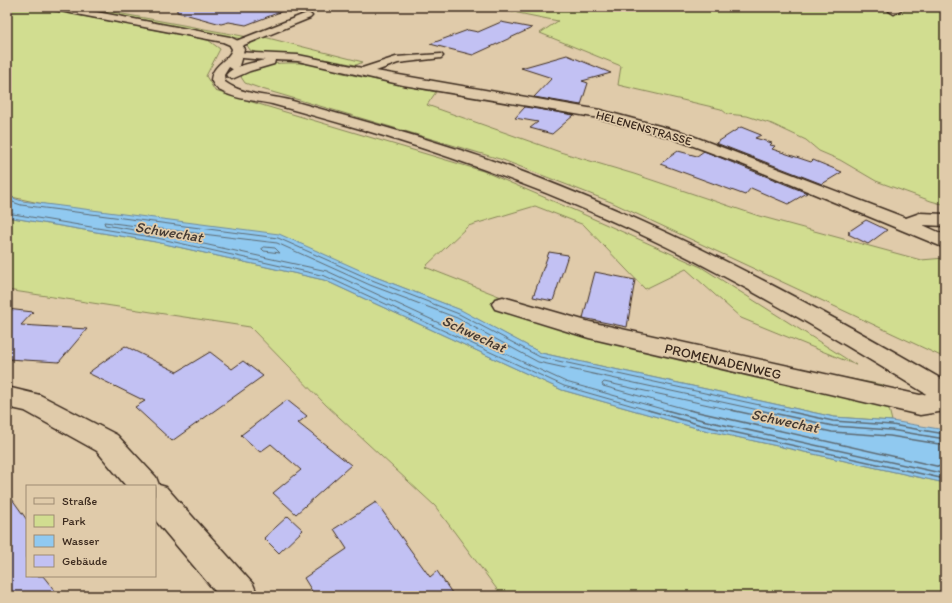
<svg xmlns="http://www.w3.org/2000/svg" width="952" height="603" font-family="Itim,sans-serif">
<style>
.green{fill:#d1dd90;stroke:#868457}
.water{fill:#90c9f0;stroke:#6e899c}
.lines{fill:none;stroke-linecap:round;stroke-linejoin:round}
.shore-far1{stroke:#5d6a72;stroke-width:1}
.shore{stroke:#5d6a72;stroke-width:1.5}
.building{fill:#c2c1f3;stroke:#3b2a1e}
.minor-casing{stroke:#3b2a1e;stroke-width:3}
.major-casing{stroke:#3b2a1e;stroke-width:3}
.minor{fill:#e0cbaa;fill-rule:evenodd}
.major{fill:#e0cbaa;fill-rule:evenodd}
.labels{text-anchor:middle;stroke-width:3.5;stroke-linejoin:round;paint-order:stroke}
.far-street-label{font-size:12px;fill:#3b2a1e;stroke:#e0cbaa}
.street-label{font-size:14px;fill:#3b2a1e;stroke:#e0cbaa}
.water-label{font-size:15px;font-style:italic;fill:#443a33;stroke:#e0cbaa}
</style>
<rect width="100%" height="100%" fill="#e0cbaa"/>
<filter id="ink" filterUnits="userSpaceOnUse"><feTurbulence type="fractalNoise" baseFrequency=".025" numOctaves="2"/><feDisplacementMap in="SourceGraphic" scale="8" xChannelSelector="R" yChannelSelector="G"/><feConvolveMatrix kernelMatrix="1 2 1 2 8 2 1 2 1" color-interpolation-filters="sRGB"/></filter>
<g filter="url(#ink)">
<g class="green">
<polygon points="7,7 36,7 208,40 220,49 206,76 215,91 483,171 576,211 701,267 856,365 741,318 686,269 645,289 584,225 535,206 468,226 425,267 547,315 630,337 883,385 892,421 834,417 541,353 458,309 373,276 7,196"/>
<polygon points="76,7 85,7 248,37 242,39"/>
<polygon points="488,7 940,7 945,9 945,205 931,201 876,181 840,160 819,151 806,140 772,124 747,116 727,114 721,109 618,85 621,66 540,33 558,21"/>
<polygon points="264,37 363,62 356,65 318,58 256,53 250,50 245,42"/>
<path d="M299,63l20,2 22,5 -3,2 98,20 -9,13 133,47 74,22 125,42 162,44 24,-2v17l-2,4 2,2v74l-2,2 -332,-155 -108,-42 -241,-71 -17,-6 -4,-6c13,-15 40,-14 58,-14z"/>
<polygon points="7,217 156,242 324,280 562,390 700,429 945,483 945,596 502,596 435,506 326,405 250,327 7,290"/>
</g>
<polygon class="water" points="7,196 22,201 279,234 373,276 461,310 541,353 834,417 892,421 945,430 945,483 700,429 562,390 324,280 156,242 7,217"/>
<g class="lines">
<g class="shore-far1">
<polyline points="7,200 21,205 278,238 372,280 459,314 540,357 787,411"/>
<polyline points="7,213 157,238 325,276 564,386 651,411"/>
<polygon points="265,247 275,248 280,253 264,251 262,249"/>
<polyline points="669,411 566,382 327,271 158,234 105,225 104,222 277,243 370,285 457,318 538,362 763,411"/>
<polyline points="693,411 603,386 602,384 604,382 736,411"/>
</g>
<g class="shore">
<polyline points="648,410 701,425 945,479"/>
<polyline points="666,410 702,420 945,474"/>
<polyline points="689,410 945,468"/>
<polyline points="731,410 832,432 890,436 945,445"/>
<polyline points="759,410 833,426 891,430 945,439"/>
<polyline points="782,410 833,421 892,425 945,434"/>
</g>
</g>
<g class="building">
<polygon points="177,7 288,7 288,9 246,25 229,22 221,24 177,12"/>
<polygon points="501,22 532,28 473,55 430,44 468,30 478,32"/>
<polygon points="567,55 611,73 582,81 588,83 581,105 534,97 552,78 521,68"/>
<polygon points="525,107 574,115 552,134 530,128 538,122 515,118"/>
<polygon points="741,127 761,135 755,138 772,143 770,145 775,146 772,149 811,162 813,160 842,172 822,184 716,143"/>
<polygon points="678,151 697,156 704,151 807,193 788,204 751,188 745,195 660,164"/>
<polygon points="866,220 887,230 868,244 848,234 850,233 848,232"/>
<polygon points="549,252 568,255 553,301 533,297"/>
<polygon points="595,272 635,280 627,327 583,318"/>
<polygon points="7,309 33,312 21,325 87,329 59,362 7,359"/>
<polygon points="125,346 177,372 210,352 232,369 243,361 263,376 172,441 135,407 145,401 88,373"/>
<polygon points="287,400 307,416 298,423 351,465 296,514 273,493 301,470 271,444 260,452 241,435"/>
<polygon points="7,492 27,520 27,576 43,576 59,596 7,596"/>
<polygon points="376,502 430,577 437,571 454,596 315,596 304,578 347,549 334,529"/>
<polygon points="288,516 303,530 279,553 264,538"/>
</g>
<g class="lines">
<g class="minor-casing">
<g id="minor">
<polygon points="894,7 905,7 894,14 889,11"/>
<polygon points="307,13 310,14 312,16 310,18 239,47 231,47 230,45 231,43"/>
<path d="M236,52l62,3 64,13 34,-11 45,-3 2,2 -2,2 -43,5 -22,8 224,39 82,22 224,86 14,-5 25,1v12l-22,-1 22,10v13l-201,-83 -72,-27 -73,-20 -196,-33 -105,-24 -23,-1 -1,4 -24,7 -18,8 -6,-4c7,-10 27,-12 39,-15l-33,-3 -2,-2 2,-2z"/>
<polygon points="503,297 590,322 920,395 945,391 945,411 920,415 589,338 495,309 492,304 495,299"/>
<polygon points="7,387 40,395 117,435 156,477 159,485 166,487 253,584 258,596 219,596 155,520 155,486 126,486 97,451 25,411 7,407"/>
</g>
</g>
<g class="major-casing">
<path id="major" d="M50,7h20l160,30 8,4 6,8 -6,20 -4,1 -5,-3 -5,8 1,7c17,13 44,13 64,18 73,21 147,40 218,66 153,56 297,133 438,215v22l-9,-3c-88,-54 -176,-107 -269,-153 -91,-45 -186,-81 -283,-111 -37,-11 -75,-22 -112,-32 -17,-4 -35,-4 -51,-13 -5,-2 -7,-6 -10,-11 2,-17 18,-19 21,-31l-2,-4 -7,-3 -168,-32z"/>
</g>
<use href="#minor" class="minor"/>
<use href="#major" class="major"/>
</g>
</g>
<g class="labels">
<g class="far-street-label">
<text transform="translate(644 128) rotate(16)" y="4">HELENENSTRASSE</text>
</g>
<g class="street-label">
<text transform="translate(723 361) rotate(13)" y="5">PROMENADENWEG</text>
</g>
<g class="water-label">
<text transform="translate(169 232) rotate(9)" y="5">Schwechat</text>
<text transform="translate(474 334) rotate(25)" y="5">Schwechat</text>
<text transform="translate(785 421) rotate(12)" y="5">Schwechat</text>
</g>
</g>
<rect width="952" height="603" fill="none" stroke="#e0cbaa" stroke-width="24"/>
<rect x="12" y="12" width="928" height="579" fill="none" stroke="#3b2a1e" stroke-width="1.5" filter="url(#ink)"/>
<rect x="26" y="485" width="130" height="92" fill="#e0cbaa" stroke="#9e8b72"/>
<rect x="34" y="498" width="20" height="6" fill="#e0cbaa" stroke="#9e8b72"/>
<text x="62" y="505" font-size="12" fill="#3b2a1e">Straße</text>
<rect x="34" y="515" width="20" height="12" fill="#d1dd90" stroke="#9e8b72"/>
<text x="62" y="525" font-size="12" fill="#3b2a1e">Park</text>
<rect x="34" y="535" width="20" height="12" fill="#90c9f0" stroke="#9e8b72"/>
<text x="62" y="545" font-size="12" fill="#3b2a1e">Wasser</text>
<rect x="34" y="555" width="20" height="12" fill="#c2c1f3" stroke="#9e8b72"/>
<text x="62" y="565" font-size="12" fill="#3b2a1e">Gebäude</text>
</svg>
